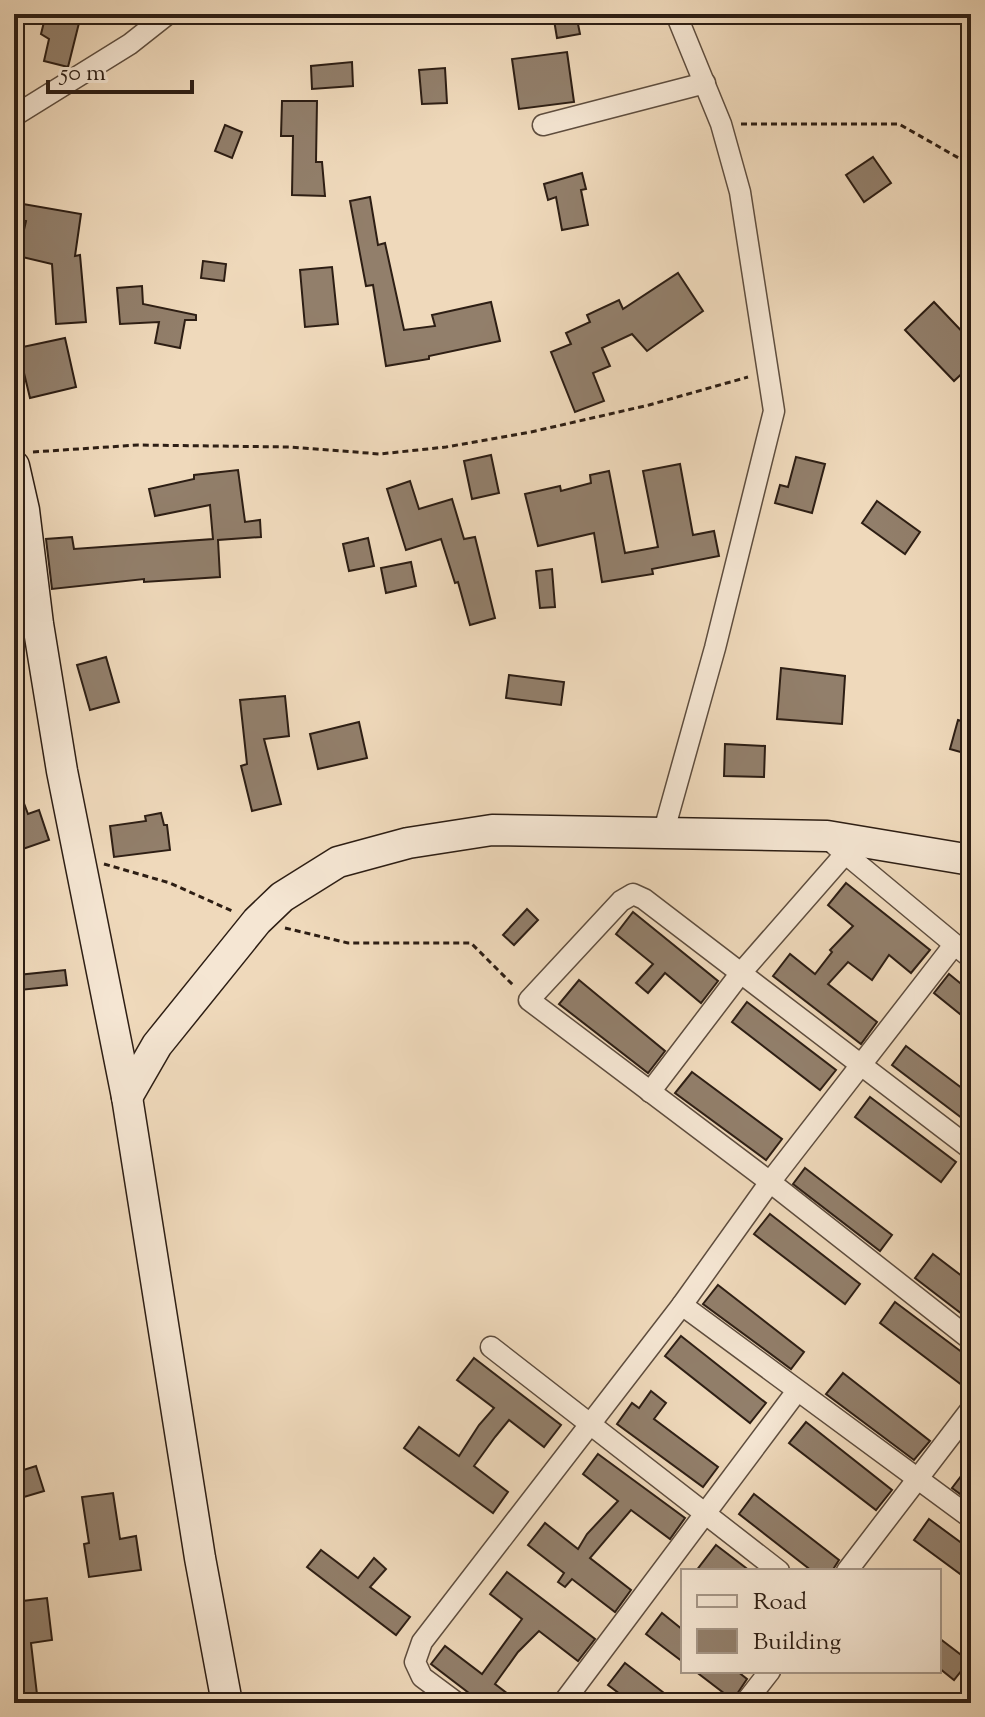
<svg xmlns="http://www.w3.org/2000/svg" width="985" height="1717" font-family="'Sorts Mill Goudy',serif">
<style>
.building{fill:#927f6b;stroke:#2d1e14;stroke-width:2}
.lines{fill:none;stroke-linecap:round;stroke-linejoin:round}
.street-casing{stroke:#5e4d3e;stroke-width:23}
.secondary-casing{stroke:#2d1e14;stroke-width:33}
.path{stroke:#2d1e14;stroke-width:3;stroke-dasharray:6 4;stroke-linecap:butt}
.street{stroke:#f5e6d3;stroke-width:20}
.secondary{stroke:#f5e6d3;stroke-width:30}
</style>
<rect width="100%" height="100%" fill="#efd9bb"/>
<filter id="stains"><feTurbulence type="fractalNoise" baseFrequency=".0025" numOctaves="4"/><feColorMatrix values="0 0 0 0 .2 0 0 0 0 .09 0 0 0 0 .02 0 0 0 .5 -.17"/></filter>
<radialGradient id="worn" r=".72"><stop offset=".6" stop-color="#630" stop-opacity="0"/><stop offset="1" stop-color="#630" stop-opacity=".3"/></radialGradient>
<g class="building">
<polygon points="46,14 79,23 68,67 44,61 49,39 41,34"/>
<polygon points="553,14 576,14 580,34 557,38"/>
<polygon points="567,52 574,102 519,109 512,59"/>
<polygon points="352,62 353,86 312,89 311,66"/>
<polygon points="445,68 447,103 422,104 419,70"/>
<polygon points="282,101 317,101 316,162 322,162 325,196 292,195 293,136 281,136"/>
<polygon points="225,125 242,132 232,158 215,151"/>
<polygon points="873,157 891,183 864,202 846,175"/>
<polygon points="582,173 586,189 581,190 588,225 562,230 556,197 548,200 544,184"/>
<polygon points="370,197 378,245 385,243 404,330 435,326 432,315 491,302 500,341 429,356 429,359 386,366 373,285 366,286 350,201"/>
<polygon points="23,204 81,214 75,256 80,255 86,322 56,324 52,264 18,256 26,221 20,220"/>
<polygon points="203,261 226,264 224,281 201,278"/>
<polygon points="332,267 338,324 305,327 300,270"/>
<polygon points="678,273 703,311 647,351 632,334 602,348 610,366 593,373 604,401 575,412 551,352 571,344 566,333 590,322 587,315 619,300 623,309"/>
<polygon points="142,286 143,304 196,315 196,320 185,320 180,348 155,343 159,322 120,324 117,288"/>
<polygon points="934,302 971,341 971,365 954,381 905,330"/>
<polygon points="65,338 76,387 30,398 18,348"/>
<polygon points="491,455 499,493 472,499 464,461"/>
<polygon points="796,457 825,464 812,513 775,503 780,485 788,487"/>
<polygon points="680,464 693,535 714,531 719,556 652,569 653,574 602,582 594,533 538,546 525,494 560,486 561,491 591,483 590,475 609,471 625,553 658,547 643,471"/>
<polygon points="238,470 245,522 260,520 261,537 218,540 220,577 144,582 144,579 52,589 46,539 72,537 74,549 213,539 210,505 155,516 149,489 194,479 194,475"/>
<polygon points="410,481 419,509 452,499 464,539 475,537 495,618 470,625 458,582 455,583 441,539 406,550 387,489"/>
<polygon points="877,501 920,532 905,554 862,523"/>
<polygon points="368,538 374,566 349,571 343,544"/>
<polygon points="411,562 416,586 386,593 381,568"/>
<polygon points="552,569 555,607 540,608 536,571"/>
<polygon points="106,657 119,702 90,710 77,665"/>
<polygon points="781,668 845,676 842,724 777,719"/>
<polygon points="509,675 564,682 561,705 506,698"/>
<polygon points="285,696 289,736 264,739 281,804 252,811 241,766 247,764 240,700"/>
<polygon points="958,720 971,724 971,755 950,749"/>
<polygon points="359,722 367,758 318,769 310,734"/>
<polygon points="725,744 765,746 764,777 724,776"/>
<polygon points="14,782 16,782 28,814 39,810 49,840 14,852"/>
<polygon points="161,813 164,825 167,825 170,850 114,857 110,826 146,821 145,816"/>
<polygon points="846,883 930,950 911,973 889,955 872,980 848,962 828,984 877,1022 861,1044 773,976 790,954 815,974 832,952 830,950 853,926 828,905"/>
<polygon points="527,909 538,920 514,945 503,935"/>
<polygon points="633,912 718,981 701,1003 665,973 648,993 636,983 653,964 616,934"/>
<polygon points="65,970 67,985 20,990 18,975"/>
<polygon points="949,974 971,992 971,1023 934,993"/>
<polygon points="579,980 665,1051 648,1073 559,1004"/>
<polygon points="747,1002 836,1070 820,1090 732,1022"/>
<polygon points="906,1046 971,1095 971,1125 892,1065"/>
<polygon points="692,1072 782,1139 766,1160 675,1093"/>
<polygon points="870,1097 956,1162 941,1182 855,1117"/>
<polygon points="805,1168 892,1235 880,1251 793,1184"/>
<polygon points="770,1214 860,1284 845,1304 754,1234"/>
<polygon points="933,1254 971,1283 971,1321 915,1278"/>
<polygon points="718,1285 804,1352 791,1369 703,1304"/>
<polygon points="895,1302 971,1359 971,1392 880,1323"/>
<polygon points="681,1336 766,1403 750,1423 665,1356"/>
<polygon points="474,1358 561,1425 544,1447 509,1420 495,1437 474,1466 508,1492 493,1513 404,1448 419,1427 459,1456 479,1425 494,1408 457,1380"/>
<polygon points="843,1373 930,1441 914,1460 826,1394"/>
<polygon points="651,1391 666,1403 654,1419 718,1467 703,1487 617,1424 632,1403 639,1408"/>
<polygon points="806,1422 892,1490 876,1510 789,1443"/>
<polygon points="598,1454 685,1518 670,1539 631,1510 590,1558 631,1590 615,1612 572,1579 565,1587 558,1582 564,1573 528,1545 545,1523 578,1549 587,1534 618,1501 583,1474"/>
<polygon points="971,1463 971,1502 952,1488"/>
<polygon points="36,1466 44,1491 14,1500 14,1473"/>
<polygon points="113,1493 120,1539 136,1536 141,1570 89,1577 84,1544 89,1543 82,1497"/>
<polygon points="754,1494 839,1560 832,1571 812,1571 739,1514"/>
<polygon points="929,1519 971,1550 971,1582 914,1540"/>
<polygon points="716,1545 750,1571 696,1571"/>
<polygon points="321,1550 358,1578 374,1558 386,1569 370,1587 410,1617 396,1635 307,1567"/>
<polygon points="507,1572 595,1639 578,1661 539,1631 518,1652 495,1684 520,1703 482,1703 431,1664 445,1646 482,1674 522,1619 490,1594"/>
<polygon points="47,1598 52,1640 31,1643 38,1703 14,1703 14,1602"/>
<polygon points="662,1613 683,1630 683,1662 646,1634"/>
<polygon points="939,1638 969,1661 954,1680 939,1668"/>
<polygon points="625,1663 677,1703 632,1703 608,1685"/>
<polygon points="695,1671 737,1671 747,1679 733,1700"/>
</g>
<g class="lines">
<g class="street-casing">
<g id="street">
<polyline points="14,116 130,44 168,14"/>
<polyline points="543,125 705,83"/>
<polyline points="663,834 715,648 774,411 740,192 721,124 676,14"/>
<polyline points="835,845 971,958"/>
<polyline points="650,1092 740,974 845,854"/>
<polyline points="971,1149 644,899 633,894 621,901 529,1000 770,1182 971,1340"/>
<polyline points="682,1305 971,1518"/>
<polyline points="491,1347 779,1571"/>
<polyline points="847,1571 971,1409"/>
<polyline points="457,1703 422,1677 415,1662 422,1642 682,1305 770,1182 954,945"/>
<polyline points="563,1703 797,1391"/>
<polyline points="745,1703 770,1671"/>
</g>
</g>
<g class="secondary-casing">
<g id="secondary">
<polyline points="14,466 24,510 38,624 62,771 127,1097 200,1558 227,1703"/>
<polyline points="127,1097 157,1045 257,921 282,897 338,862 408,843 492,830 827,836 971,860"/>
</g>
</g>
<g class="path">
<polyline points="741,124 899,124 971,165"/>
<polyline points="33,452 138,445 290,447 380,454 446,447 531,432 649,405 748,377"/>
<polyline points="104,864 170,883 232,911"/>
<polyline points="285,928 348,943 471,943 514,986"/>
</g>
<use href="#street" class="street"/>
<use href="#secondary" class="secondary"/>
</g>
<rect width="985" height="1717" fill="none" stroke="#efd9bb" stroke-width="48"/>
<rect x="16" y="16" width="953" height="1685" fill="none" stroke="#2d1e14" stroke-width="4"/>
<rect x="24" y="24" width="937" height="1669" fill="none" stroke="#2d1e14" stroke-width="2"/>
<rect x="681" y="1569" width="260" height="104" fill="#f5e6d3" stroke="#a59687" stroke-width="2"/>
<rect x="697" y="1595" width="40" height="12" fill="#f5e6d3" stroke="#a59687" stroke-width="2"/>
<text x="753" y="1609" font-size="24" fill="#2d1e14">Road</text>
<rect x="697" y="1629" width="40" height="24" fill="#927f6b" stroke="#a59687" stroke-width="2"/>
<text x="753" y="1649" font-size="24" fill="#2d1e14">Building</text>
<path d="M48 80v12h144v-12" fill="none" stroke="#2d1e14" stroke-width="4"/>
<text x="60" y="80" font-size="24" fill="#2d1e14" stroke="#f5e6d3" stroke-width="6" paint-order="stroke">50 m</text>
<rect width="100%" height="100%" filter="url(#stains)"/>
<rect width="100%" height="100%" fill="url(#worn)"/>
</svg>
